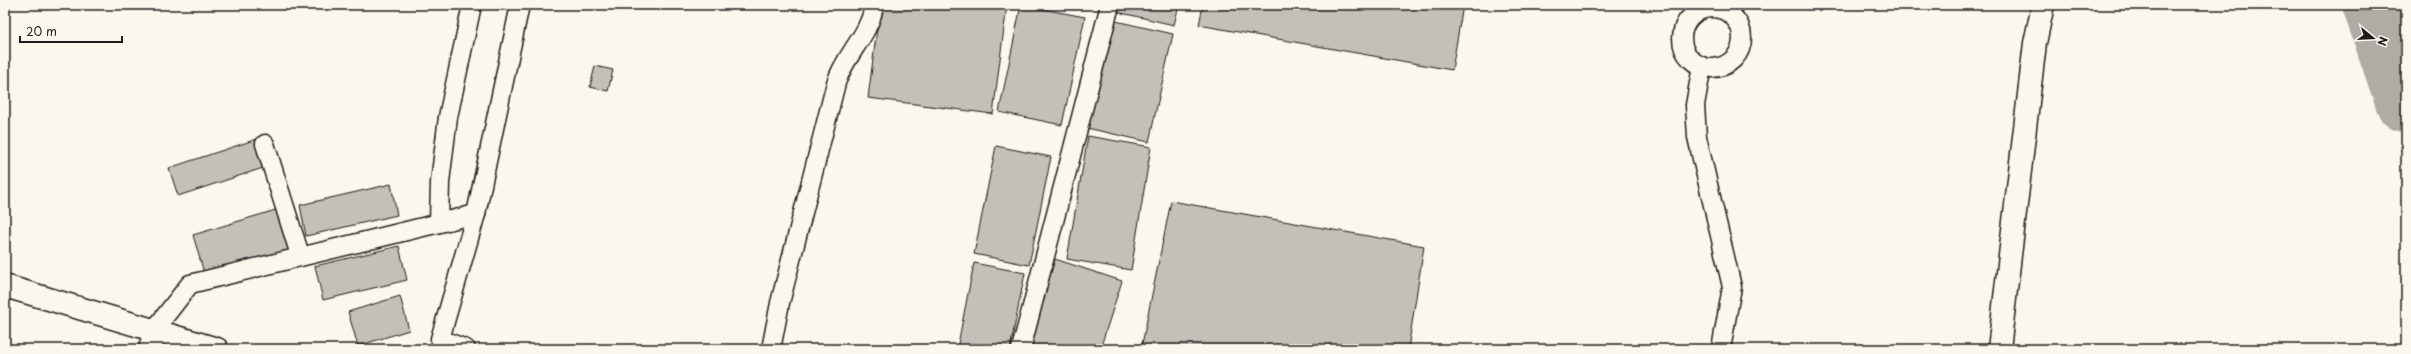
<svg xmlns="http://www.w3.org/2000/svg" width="2411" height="354" font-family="'Playpen Sans',sans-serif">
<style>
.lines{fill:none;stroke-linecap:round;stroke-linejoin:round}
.river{stroke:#afaca5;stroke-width:61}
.building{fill:#c3c0b8;stroke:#1c1c1c}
.service-casing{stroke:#1c1c1c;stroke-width:21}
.minor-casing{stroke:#1c1c1c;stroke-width:25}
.service{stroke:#fbf7ec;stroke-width:18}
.minor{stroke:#fbf7ec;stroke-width:22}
</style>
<rect width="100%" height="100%" fill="#fbf7ec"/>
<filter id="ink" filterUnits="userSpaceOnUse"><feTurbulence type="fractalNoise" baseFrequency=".025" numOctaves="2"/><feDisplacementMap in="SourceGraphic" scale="8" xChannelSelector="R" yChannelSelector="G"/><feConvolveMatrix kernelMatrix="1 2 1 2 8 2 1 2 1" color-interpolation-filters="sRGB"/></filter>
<g filter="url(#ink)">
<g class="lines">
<polyline class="river" points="2373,5 2406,102"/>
</g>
<g class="building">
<polygon points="880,5 1007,5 993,114 868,98"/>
<polygon points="1021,5 1085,17 1062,125 999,112"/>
<polygon points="1068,5 1083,5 1083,8"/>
<polygon points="1115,5 1179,5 1174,25 1113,11"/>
<polygon points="1203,5 1463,5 1452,70 1199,25"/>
<polygon points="1111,20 1173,34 1149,142 1087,128"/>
<polygon points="595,66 613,70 608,91 590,87"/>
<polygon points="1088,136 1151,147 1131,270 1067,259"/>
<polygon points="257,139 266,167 178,196 169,168"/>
<polygon points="996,146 1051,157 1029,265 974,254"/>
<polygon points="391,184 397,215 306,236 300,205"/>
<polygon points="1171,201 1424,246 1408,349 1141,349"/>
<polygon points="279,209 292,254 206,280 193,235"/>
<polygon points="399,246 407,280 323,300 315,266"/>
<polygon points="1055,259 1122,281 1100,349 1027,349"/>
<polygon points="974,263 1025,273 1010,349 957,349"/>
<polygon points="400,296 409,330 358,346 348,312"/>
</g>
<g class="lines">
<g class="service-casing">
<g id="service">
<circle cx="1712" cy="38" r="30"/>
<polyline points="1702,66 1695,105 1697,137 1732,287 1721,349"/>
<polyline points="265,144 300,255"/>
<polyline points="439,223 440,182 448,117 472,5"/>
<polyline points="155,329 190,284 476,214 520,5"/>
<polyline points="466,349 440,339 476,214"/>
<path d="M771,349l9,-46 56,-220c9,-29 34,-48 38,-78"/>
<polyline points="1021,349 1110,5"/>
</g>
</g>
<g class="minor-casing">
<g id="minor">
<polyline points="5,286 217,349"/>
<polyline points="150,349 155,329"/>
<polyline points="1999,349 2035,43 2043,5"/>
</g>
</g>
<use href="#service" class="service"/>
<use href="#minor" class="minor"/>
</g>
</g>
<rect width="2411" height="354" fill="none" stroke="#fbf7ec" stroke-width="20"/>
<rect x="10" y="10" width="2391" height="334" fill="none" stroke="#1c1c1c" stroke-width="1.5" filter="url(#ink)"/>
<g transform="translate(2373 38) rotate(108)" stroke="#fbf7ec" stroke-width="3" paint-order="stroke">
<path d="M0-3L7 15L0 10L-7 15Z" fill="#1c1c1c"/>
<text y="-6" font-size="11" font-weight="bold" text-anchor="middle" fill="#1c1c1c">N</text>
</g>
<path d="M20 36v6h102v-6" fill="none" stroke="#1c1c1c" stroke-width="2"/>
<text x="26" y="36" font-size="12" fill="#1c1c1c" stroke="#fbf7ec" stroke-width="3" paint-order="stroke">20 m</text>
</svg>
